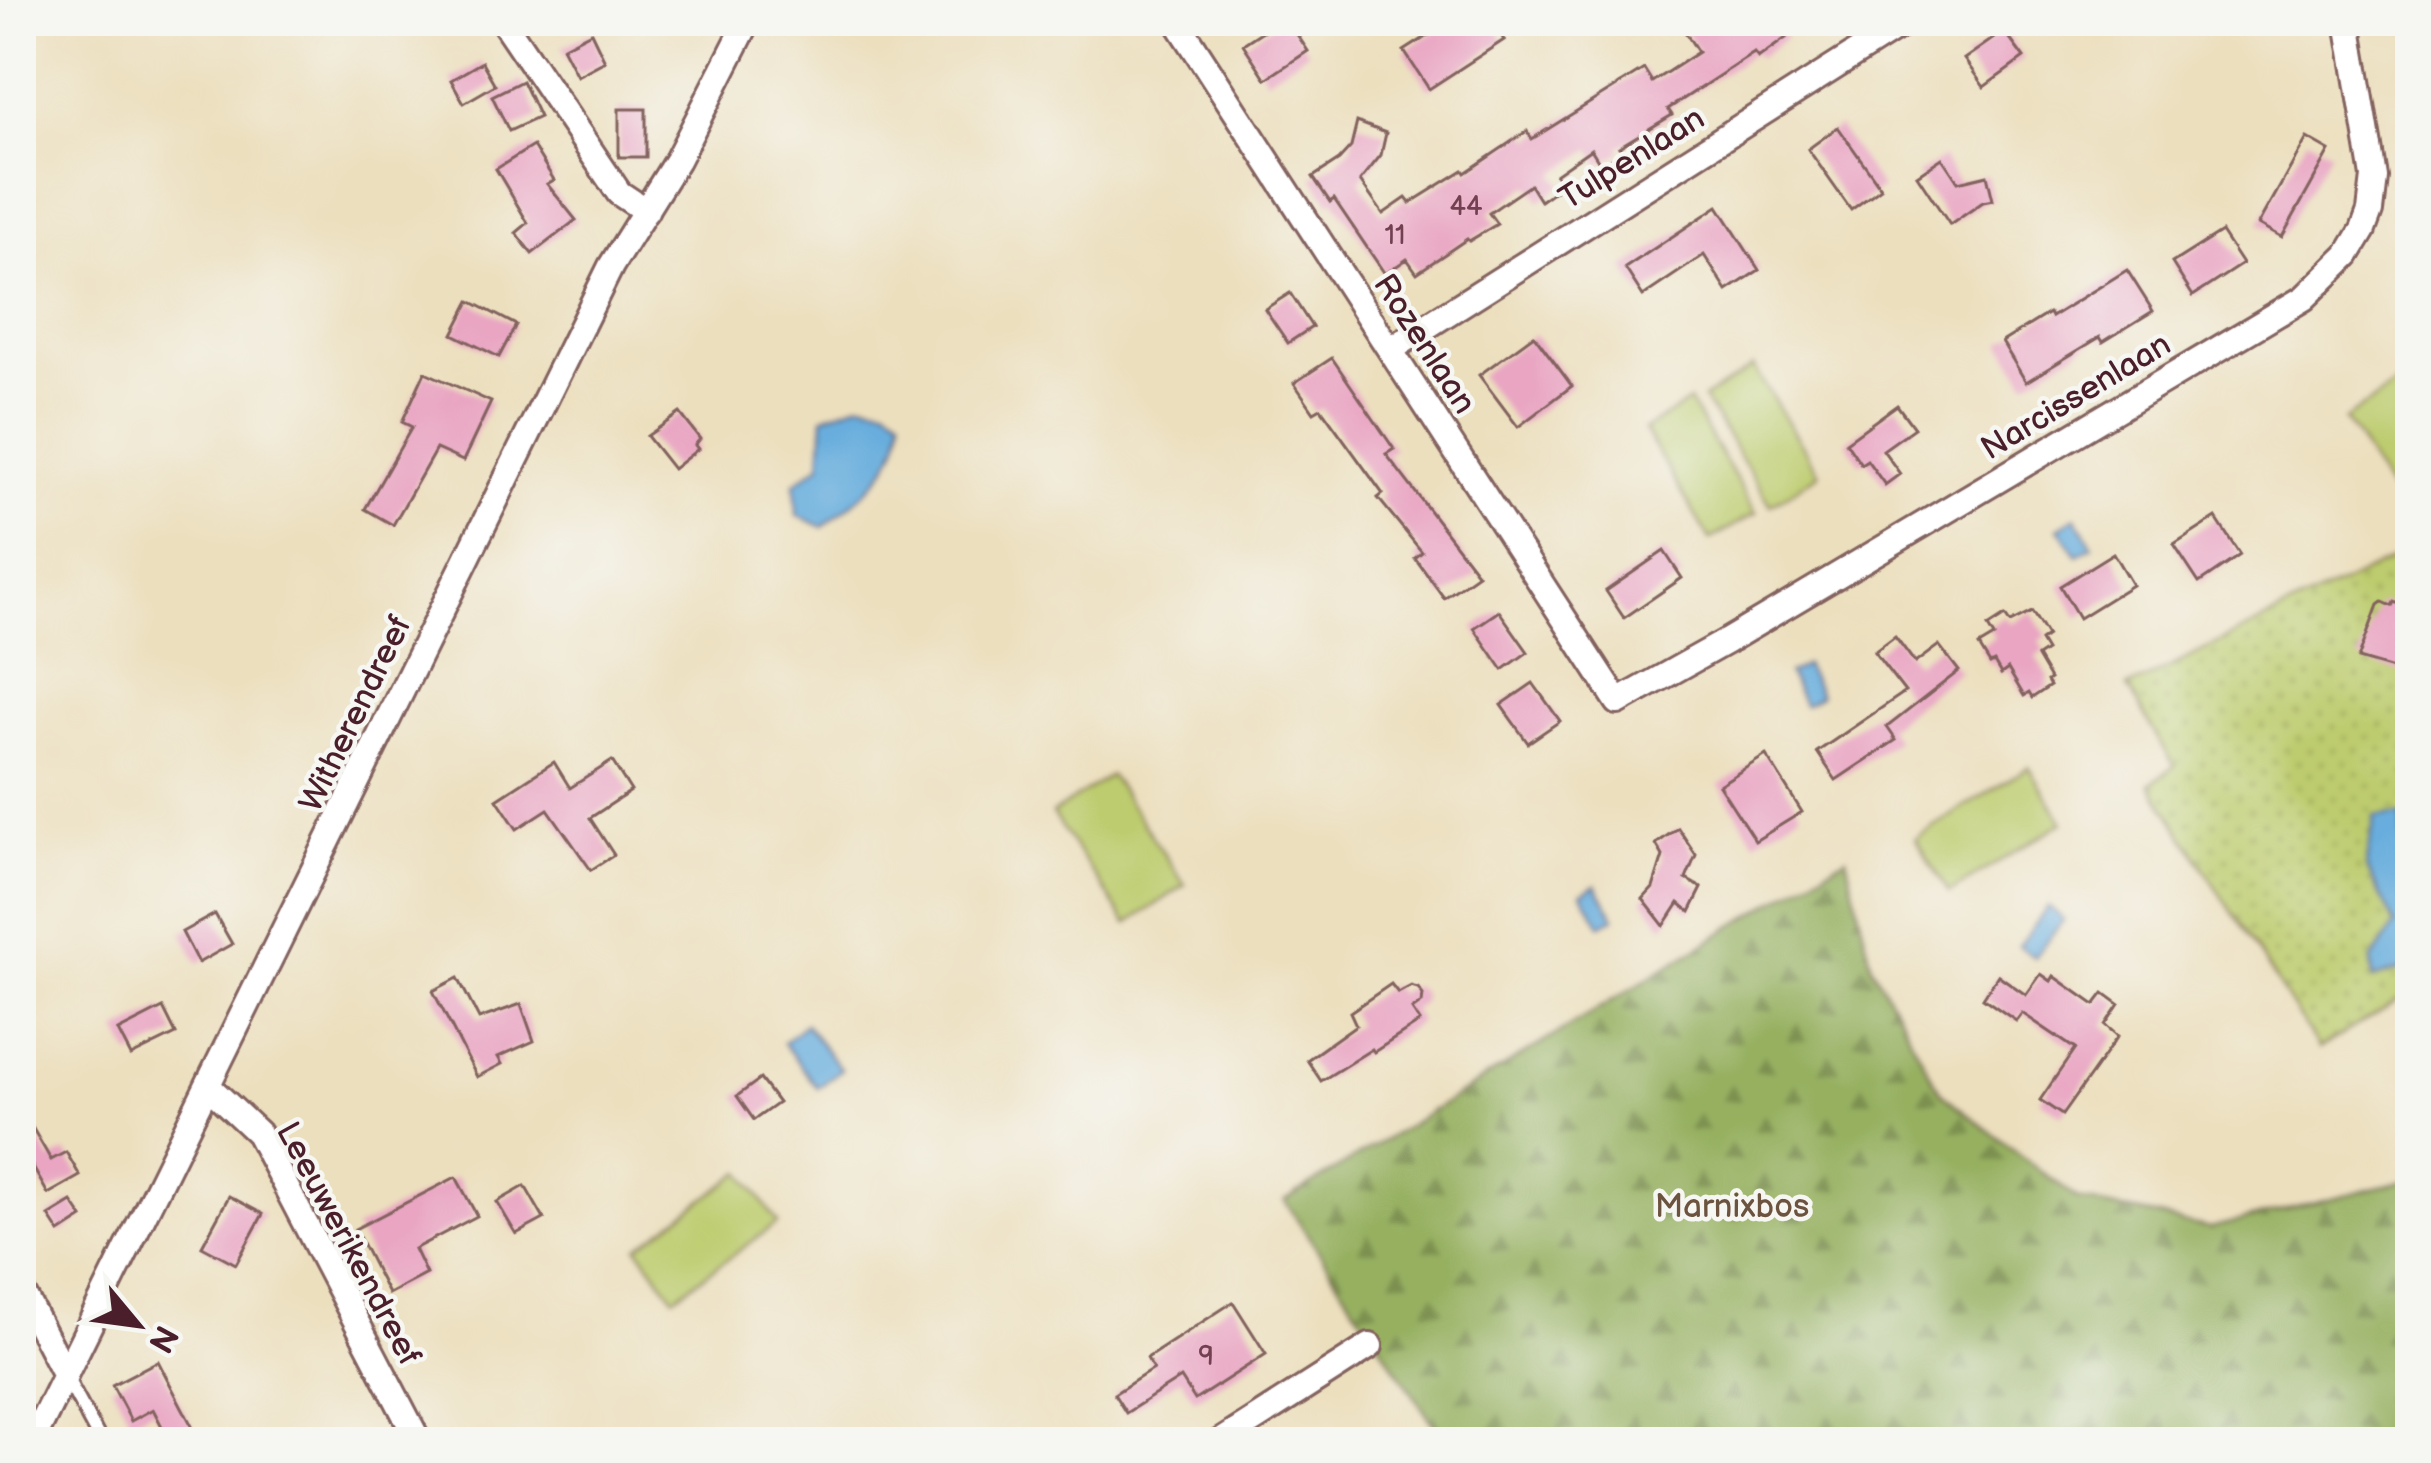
<svg xmlns="http://www.w3.org/2000/svg" width="2431" height="1463" font-family="'Balsamiq Sans',sans-serif">
<style>
.forest{fill:url(#forest-firs);stroke:#706846;stroke-width:3}
.park{fill:url(#park-dots);stroke:#84764c;stroke-width:3}
.pitch{fill:#bdcc6e;stroke:#84764c;stroke-width:3}
.water{fill:#67addd;stroke:#586684;stroke-width:3}
.building{fill:#e9a5c2}
.lines{fill:none;stroke-linecap:round;stroke-linejoin:round}
.service-casing{stroke:#83625e;stroke-width:18}
.minor-casing{stroke:#83625e;stroke-width:30}
.service{stroke:#fff;stroke-width:12}
.minor{stroke:#fff;stroke-width:24}
.labels{text-anchor:middle;stroke-width:9;stroke-linejoin:round;paint-order:stroke}
.number-label{font-size:27px;fill:#724051}
.street-label{font-size:33px;fill:#4a1f2b;stroke:#f6f6f2}
.park-label{font-size:33px;fill:#6c533f;stroke:#f6f6f2}
</style>
<defs>
<pattern id="forest-firs" width="22" height="20" patternUnits="userSpaceOnUse" patternTransform="scale(3)"><rect width="22" height="20" fill="#96b061"/><path d="M5 1l3.5 6h-7zM16 11l3.5 6h-7z" fill="#7c8f50"/></pattern>
<pattern id="park-dots" width="8" height="8" patternUnits="userSpaceOnUse" patternTransform="scale(3)"><rect width="8" height="8" fill="#bdcc6e"/><path d="M2 2h.1M6 6h.1" fill="none" stroke="#a4af5f" stroke-width="1.8" stroke-linecap="round"/></pattern>
</defs>
<rect width="100%" height="100%" fill="#f6f6f2"/>
<filter id="ink" filterUnits="userSpaceOnUse"><feTurbulence type="fractalNoise" baseFrequency=".00833" numOctaves="2"/><feDisplacementMap in="SourceGraphic" scale="24" xChannelSelector="R" yChannelSelector="G"/><feConvolveMatrix kernelMatrix="1 2 1 2 8 2 1 2 1" color-interpolation-filters="sRGB"/></filter>
<filter id="wash" filterUnits="userSpaceOnUse"><feTurbulence type="fractalNoise" baseFrequency=".004" numOctaves="4" result="noise"/><feDisplacementMap in="SourceGraphic" scale="48" xChannelSelector="R" yChannelSelector="G"/><feGaussianBlur stdDeviation="2.7" result="paint"/><feColorMatrix in="noise" values="0 0 0 0 0 0 0 0 0 0 0 0 0 0 0 0 0 1.4 0 .05"/><feComposite in="paint" operator="in"/></filter>
<g filter="url(#wash)">
<rect width="100%" height="100%" fill="#ecdfbe"/>
<polygon class="forest" points="1846,857 1872,966 1941,1093 2078,1200 2211,1228 2410,1179 2410,1442 1445,1442 1285,1201"/>
<polygon class="park" points="2410,550 2410,992 2319,1049 2150,784 2175,766 2127,688"/>
<g class="pitch">
<polygon points="1753,367 1820,473 1771,505 1703,399"/>
<polygon points="2397,386 2410,407 2410,523 2344,420"/>
<polygon points="1689,402 1756,513 1710,540 1644,430"/>
<polygon points="2029,767 2063,822 1949,893 1915,838"/>
<polygon points="1110,775 1185,885 1127,924 1052,814"/>
<polygon points="742,1172 778,1223 674,1297 638,1247"/>
</g>
<g class="water">
<path d="M861,402l25,4 16,10c-1,54 -40,79 -79,111l-26,-12 -2,-32 26,-19 3,-48z"/>
<polygon points="2076,517 2093,545 2077,555 2059,528"/>
<polygon points="1804,665 1820,696 1804,705 1788,674"/>
<polygon points="2403,816 2403,845 2410,851 2410,967 2373,979 2372,960 2395,925 2366,867 2375,817"/>
<polygon points="1596,885 1615,917 1601,925 1582,893"/>
<polygon points="2048,907 2064,919 2035,957 2019,946"/>
<polygon points="805,1024 841,1069 818,1088 783,1043"/>
</g>
<g id="blocks">
<g class="building">
<polygon points="1278,21 1288,21 1308,51 1266,79 1243,44"/>
<polygon points="1451,21 1492,21 1504,40 1429,89 1404,51"/>
<polygon points="1678,21 1774,21 1786,38 1758,58 1754,53 1668,109 1672,115 1619,147 1622,151 1601,165 1591,149 1555,174 1563,185 1540,201 1530,185 1489,213 1497,224 1469,241 1467,239 1417,273 1407,259 1385,274 1334,199 1330,202 1313,177 1339,160 1351,147 1357,122 1386,133 1381,155 1360,181 1383,214 1406,198 1410,203 1463,170 1465,173 1527,131 1532,139 1644,69 1652,82 1698,52"/>
<polygon points="2004,31 2024,58 1984,87 1964,59"/>
<polygon points="591,32 605,61 577,76 562,47"/>
<polygon points="482,62 495,85 464,103 451,80"/>
<polygon points="522,81 539,117 509,131 492,96"/>
<rect x="619" y="109" width="27" height="48"/>
<polygon points="1838,127 1881,188 1851,210 1808,149"/>
<polygon points="2307,138 2330,151 2282,237 2259,224"/>
<polygon points="533,146 554,180 547,184 576,220 532,254 516,233 528,223 496,169"/>
<polygon points="1942,158 1958,182 1987,175 1993,200 1983,202 1950,225 1917,175"/>
<polygon points="1718,206 1759,270 1727,291 1704,255 1643,296 1625,268"/>
<polygon points="2221,232 2242,264 2193,296 2172,263"/>
<polygon points="2127,270 2153,311 2103,342 2100,337 2026,382 2002,342 2049,313 2051,317"/>
<polygon points="1290,293 1312,327 1288,343 1265,309"/>
<polygon points="470,301 516,325 499,357 453,334"/>
<polygon points="1534,335 1572,386 1518,427 1479,375"/>
<polygon points="1332,358 1394,449 1386,454 1478,574 1444,598 1415,558 1422,552 1378,498 1383,494 1321,408 1314,412 1294,383"/>
<polygon points="425,372 491,402 463,461 436,449 393,525 365,509 412,427 402,422"/>
<polygon points="1897,405 1914,428 1883,450 1900,474 1885,485 1867,460 1861,464 1846,442"/>
<polygon points="680,413 700,439 695,445 698,449 673,469 647,436"/>
<polygon points="2216,518 2240,555 2199,583 2174,545"/>
<polygon points="1664,551 1682,578 1624,618 1606,591"/>
<polygon points="2113,553 2132,585 2079,618 2060,586"/>
<polygon points="2382,602 2391,606 2393,602 2410,608 2410,661 2406,673 2358,659 2378,605"/>
<polygon points="1499,611 1528,652 1503,670 1474,628"/>
<polygon points="2032,612 2047,636 2040,641 2046,651 2037,657 2050,679 2047,681 2050,686 2032,698 2029,693 2024,696 2008,669 2001,674 1994,662 1990,664 1979,646 1994,637 1988,627 2005,616 2010,623"/>
<polygon points="1895,636 1915,663 1939,645 1959,671 1887,727 1896,740 1836,780 1817,752 1905,692 1874,652"/>
<polygon points="1533,683 1560,721 1528,743 1501,705"/>
<polygon points="1766,755 1802,812 1755,841 1719,785"/>
<polygon points="612,761 631,791 590,818 614,855 591,870 548,809 517,829 497,799 554,762 570,788"/>
<polygon points="1678,828 1696,855 1686,879 1702,888 1690,912 1679,903 1664,926 1643,899 1653,888 1663,856 1656,844"/>
<polygon points="215,914 232,944 198,963 182,932"/>
<polygon points="2041,974 2051,981 2054,976 2095,1005 2104,993 2119,1004 2105,1025 2118,1036 2062,1115 2040,1100 2075,1049 2022,1013 2016,1021 1983,998 1998,975 2026,995"/>
<polygon points="458,978 479,1019 521,1004 534,1041 498,1057 502,1064 477,1077 433,991"/>
<polygon points="1391,984 1398,993 1411,986 1418,988 1423,995 1422,1003 1412,1010 1420,1022 1374,1052 1372,1049 1321,1081 1307,1060 1356,1025 1350,1012"/>
<polygon points="163,1008 176,1034 131,1056 118,1031"/>
<polygon points="760,1079 778,1103 754,1120 737,1096"/>
<polygon points="21,1108 51,1160 66,1152 80,1176 48,1194 21,1146"/>
<polygon points="456,1177 477,1216 414,1249 426,1274 388,1294 355,1229"/>
<polygon points="525,1186 544,1219 516,1234 497,1202"/>
<polygon points="229,1196 263,1214 236,1264 202,1246"/>
<polygon points="72,1202 83,1218 60,1233 49,1216"/>
<polygon points="1233,1302 1266,1354 1195,1400 1181,1378 1126,1413 1114,1394 1153,1369 1147,1358"/>
<polygon points="158,1361 193,1428 169,1440 153,1409 131,1421 112,1385"/>
</g>
</g>
</g>
<g filter="url(#ink)">
<use href="#blocks" fill-opacity="0" stroke="#83625e" stroke-width="3"/>
<g class="lines">
<g class="service-casing">
<polyline id="service" points="65,1375 101,1442"/>
</g>
<g class="minor-casing">
<g id="minor">
<polyline points="503,21 619,193 646,211"/>
<polyline points="1177,21 1618,702 1727,641 2304,298 2348,255 2363,230 2370,211 2374,177 2348,21"/>
<polyline points="1391,349 1907,21"/>
<polyline points="208,1086 258,1133 419,1442"/>
<polyline points="21,1290 65,1375"/>
<polyline points="32,1442 611,266 677,160 748,21"/>
<polyline points="1220,1442 1370,1346"/>
</g>
</g>
<use href="#service" class="service"/>
<use href="#minor" class="minor"/>
</g>
</g>
<g class="labels">
<g class="number-label">
<text x="1466" y="215">44</text>
<text x="1395" y="244">11</text>
<text x="1206" y="1365">9</text>
</g>
<g class="street-label">
<text transform="translate(1631 157) rotate(-32)" y="12">Tulpenlaan</text>
<text transform="translate(1426 343) rotate(57)" y="12">Rozenlaan</text>
<text transform="translate(2075 395) rotate(-31)" y="12">Narcissenlaan</text>
<text transform="translate(354 713) rotate(-64)" y="12">Witherendreef</text>
<text transform="translate(350 1243) rotate(62)" y="12">Leeuwerikendreef</text>
</g>
<g class="park-label">
<text x="1732" y="1217">Marnixbos</text>
</g>
</g>
<rect width="2431" height="1463" fill="none" stroke="#f6f6f2" stroke-width="72"/>
<g transform="translate(138 1325) rotate(119)" stroke="#f6f6f2" stroke-width="9" paint-order="stroke">
<path d="M0-9L21 45L0 30L-21 45Z" fill="#4a1f2b"/>
<text y="-18" font-size="33" font-weight="bold" text-anchor="middle" fill="#4a1f2b">N</text>
</g>
</svg>
